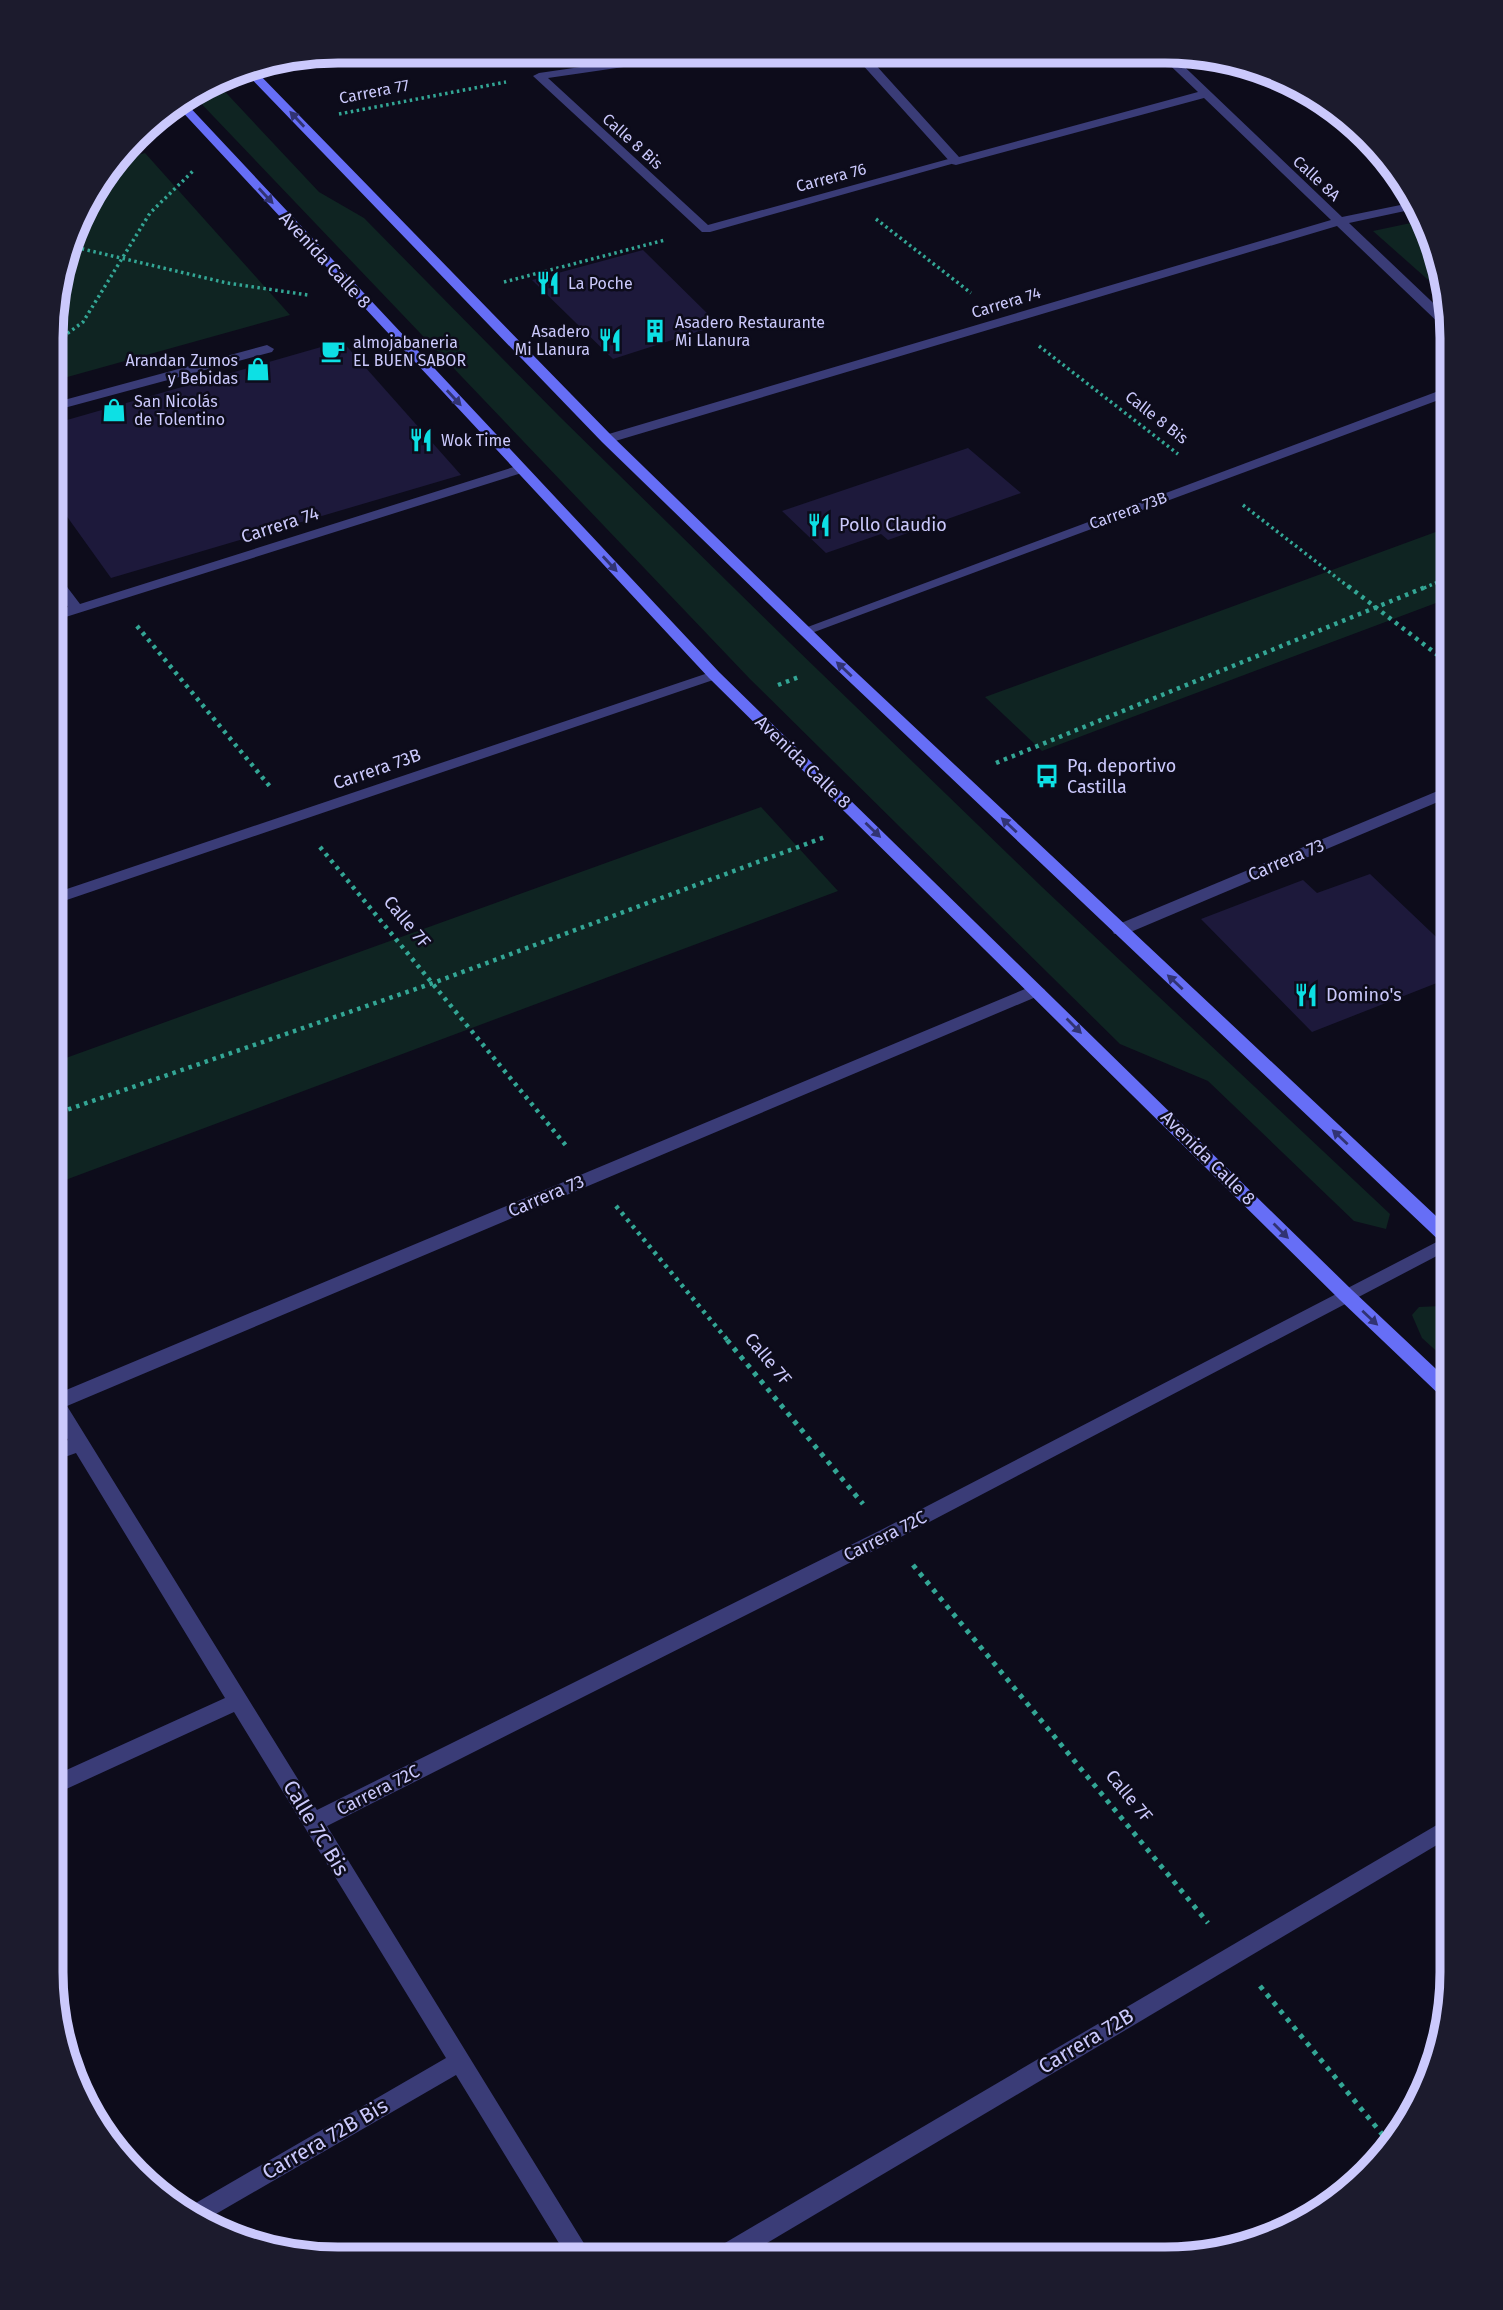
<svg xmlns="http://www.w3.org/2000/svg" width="1503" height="2310" font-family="'Fira Sans',sans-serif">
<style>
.green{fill:#0f2422}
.building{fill:#1d193b}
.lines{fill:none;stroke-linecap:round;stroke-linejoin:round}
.path-far2{stroke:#33a695;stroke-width:3.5;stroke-dasharray:2.5 3.5;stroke-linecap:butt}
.path-far1{stroke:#33a695;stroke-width:4.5;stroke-dasharray:3.5 5;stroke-linecap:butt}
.path{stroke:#33a695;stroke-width:5;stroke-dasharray:4.5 6;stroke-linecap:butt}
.lane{fill:#3a3c77;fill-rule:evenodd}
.street{fill:#3a3c77;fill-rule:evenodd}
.secondary{fill:#666ef6;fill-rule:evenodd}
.oneway{fill:#313373}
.labels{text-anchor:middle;stroke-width:5;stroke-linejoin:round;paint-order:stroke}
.far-street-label{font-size:16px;fill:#cbc9fc;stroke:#0d0c1b}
.far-poi-label{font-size:16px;fill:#cbc9fc;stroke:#0d0c1b;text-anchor:start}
.street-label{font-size:18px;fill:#cbc9fc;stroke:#0d0c1b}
.poi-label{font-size:18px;fill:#cbc9fc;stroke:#0d0c1b;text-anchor:start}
.near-street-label{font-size:21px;fill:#cbc9fc;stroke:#0d0c1b}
.rim{fill:none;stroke:#cbc9fc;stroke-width:9}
</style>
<rect width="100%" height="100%" fill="#0d0c1b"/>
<g class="green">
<polygon points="215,81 319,192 364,218 559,416 790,643 1042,887 1390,1214 1386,1229 1354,1221 1208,1081 1120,1044 750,679 193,95"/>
<polygon points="145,153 290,315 53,381 53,301 81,211 120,160"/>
<polygon points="1425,220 1430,228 1443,293 1373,231"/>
<polygon points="1452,526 1452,597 1042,751 985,697"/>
<polygon points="761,807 838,891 52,1185 52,1063"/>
<polygon points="1441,1306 1452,1316 1452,1365 1422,1338 1412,1315 1419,1307"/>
</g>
<g class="building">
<polygon points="643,250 719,325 613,359 532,280"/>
<polygon points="342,341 461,475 111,578 53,497 53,424"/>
<polygon points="968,448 1021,493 888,540 881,534 826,553 782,511"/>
<polygon points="1370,874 1452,952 1452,977 1312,1032 1201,919 1303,880 1317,893"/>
</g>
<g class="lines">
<g class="path-far2">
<polyline points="339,114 506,82"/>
<polyline points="876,219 971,293"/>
<polyline points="70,246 227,283 308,295"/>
<polyline points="504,282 665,240"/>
<polyline points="53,344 83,322 150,213 194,170"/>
<polyline points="1039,346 1178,454"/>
<polyline points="1243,505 1350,588"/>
<polyline points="1424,588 1452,576"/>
</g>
<g class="path-far1">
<polyline points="1348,586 1452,666"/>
<polyline points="137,626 272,789"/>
<polyline points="778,685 799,677"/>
<polyline points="996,763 1428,586"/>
<polyline points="320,847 568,1148"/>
<polyline points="52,1115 433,983 825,837"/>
<polyline points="616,1206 729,1342"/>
</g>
<g class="path">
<polyline points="727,1340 863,1504"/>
<polyline points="913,1565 1208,1923"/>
<polyline points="1260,1986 1391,2145"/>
</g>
<polygon class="lane" points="684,52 712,52 706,55 548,78 708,225 952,158 962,161 710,232 702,232 533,76 539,73"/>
<g class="street">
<polygon points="851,52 864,52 959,157 1198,92 1157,53 1170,53 1342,217 1415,202 1419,208 1349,223 1448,317 1451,330 1445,329 1337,226 612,442 602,442 602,436 1331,220 1204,98 956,165 952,164"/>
<polygon points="267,345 274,349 272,352 53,411 53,403"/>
<polygon points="1452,386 1452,395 809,634 804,635 797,631"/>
<polygon points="520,465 525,466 525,472 53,621 53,612 68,607 53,587 53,574 58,575 80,604"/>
<polygon points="714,671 721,675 719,678 52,905 52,894"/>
<polygon points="1452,785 1452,796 1126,934 1114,934 1112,930 1114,926"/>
<polygon points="1037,984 1045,990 1043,994 67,1406 317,1810 881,1530 1452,1234 1452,1248 895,1540 327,1826 593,2258 568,2258 456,2075 202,2222 182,2211 446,2058 234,1712 51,1796 51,1777 225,1698 76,1453 51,1462 52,1447 68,1440 52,1413 52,1391 59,1393"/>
<polygon points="1452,1816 1452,1836 742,2258 709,2258 713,2250"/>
</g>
<g class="secondary">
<polygon points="253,68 612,436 843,660 1452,1231 1452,1248 1446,1247 833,666 602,442 243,70"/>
<polygon points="184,101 719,672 1352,1290 1452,1384 1452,1402 1445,1400 1340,1300 709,678 176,105"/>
</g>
</g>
<defs><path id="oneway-solid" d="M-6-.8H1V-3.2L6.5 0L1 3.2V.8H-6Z" transform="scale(1.75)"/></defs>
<g class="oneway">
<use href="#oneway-solid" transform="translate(297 119) rotate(-133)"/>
<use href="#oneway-solid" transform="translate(266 196) rotate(47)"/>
<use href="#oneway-solid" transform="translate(454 398) rotate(47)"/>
<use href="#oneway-solid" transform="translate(610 564) rotate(47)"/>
<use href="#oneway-solid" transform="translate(844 669) rotate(-137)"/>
<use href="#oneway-solid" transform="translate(1009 825) rotate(-137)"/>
<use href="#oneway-solid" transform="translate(873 830) rotate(44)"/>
<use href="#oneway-solid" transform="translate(1175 982) rotate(-137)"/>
<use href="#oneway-solid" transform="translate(1074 1026) rotate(45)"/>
<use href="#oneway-solid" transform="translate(1340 1137) rotate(-137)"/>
<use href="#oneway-solid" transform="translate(1281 1231) rotate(45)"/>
<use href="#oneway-solid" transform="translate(1370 1318) rotate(43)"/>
</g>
<defs>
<g id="restaurant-bare" transform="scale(1.89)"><path d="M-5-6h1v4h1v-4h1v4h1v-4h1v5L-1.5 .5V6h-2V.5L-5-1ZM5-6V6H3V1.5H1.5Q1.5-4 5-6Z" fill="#0de0e4" stroke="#0d0c1b" stroke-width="2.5" paint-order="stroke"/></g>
<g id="building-bare" transform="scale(1.89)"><path d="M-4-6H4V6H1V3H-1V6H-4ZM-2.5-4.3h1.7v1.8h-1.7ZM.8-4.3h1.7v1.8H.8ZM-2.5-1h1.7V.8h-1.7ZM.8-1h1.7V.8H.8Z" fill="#0de0e4" stroke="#0d0c1b" stroke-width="2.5" paint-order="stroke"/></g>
<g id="cafe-bare" transform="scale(1.89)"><path d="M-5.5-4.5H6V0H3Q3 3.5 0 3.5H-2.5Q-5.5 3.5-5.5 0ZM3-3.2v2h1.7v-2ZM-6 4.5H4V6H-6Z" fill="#0de0e4" stroke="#0d0c1b" stroke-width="2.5" paint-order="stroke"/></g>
<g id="shop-bare" transform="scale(1.89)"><path d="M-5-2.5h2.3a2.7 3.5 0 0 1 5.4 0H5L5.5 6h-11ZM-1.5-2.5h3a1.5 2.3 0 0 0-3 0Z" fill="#0de0e4" stroke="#0d0c1b" stroke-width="2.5" paint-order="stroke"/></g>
<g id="bus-bare" transform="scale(1.89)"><path d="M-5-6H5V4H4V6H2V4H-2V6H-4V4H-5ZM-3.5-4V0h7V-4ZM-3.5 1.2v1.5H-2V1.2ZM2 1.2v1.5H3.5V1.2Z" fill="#0de0e4" stroke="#0d0c1b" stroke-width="2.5" paint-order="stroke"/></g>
</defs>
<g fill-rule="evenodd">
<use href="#restaurant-bare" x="548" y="283"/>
<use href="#building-bare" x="655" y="331"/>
<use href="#restaurant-bare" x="610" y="340"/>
<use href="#cafe-bare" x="333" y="351"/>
<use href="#shop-bare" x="258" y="369"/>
<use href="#shop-bare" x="114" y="410"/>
<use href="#restaurant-bare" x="421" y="440"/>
<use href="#restaurant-bare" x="819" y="525"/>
<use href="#bus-bare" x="1047" y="776"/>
<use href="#restaurant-bare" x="1306" y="995"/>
</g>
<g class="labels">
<g class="far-street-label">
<text transform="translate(374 91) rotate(-11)" y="6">Carrera 77</text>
<text transform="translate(633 141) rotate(42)" y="6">Calle 8 Bis</text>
<text transform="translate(831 177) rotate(-15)" y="6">Carrera 76</text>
<text transform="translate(1317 178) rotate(43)" y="6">Calle 8A</text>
<text transform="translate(1006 302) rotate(-17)" y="6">Carrera 74</text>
<text transform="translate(1157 417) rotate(38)" y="6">Calle 8 Bis</text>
<text transform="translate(1128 510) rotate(-20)" y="6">Carrera 73B</text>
</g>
<g class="far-poi-label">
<text x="568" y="289">La Poche</text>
<text x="675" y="328">Asadero Restaurante<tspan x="675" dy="18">Mi Llanura</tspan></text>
<text x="590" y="337" text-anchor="end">Asadero<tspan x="590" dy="18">Mi Llanura</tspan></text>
<text x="353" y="348">almojabaneria<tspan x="353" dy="18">EL BUEN SABOR</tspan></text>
<text x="238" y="366" text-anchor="end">Arandan Zumos<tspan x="238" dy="18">y Bebidas</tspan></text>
<text x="134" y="407">San Nicolás<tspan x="134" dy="18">de Tolentino</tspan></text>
<text x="441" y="446">Wok Time</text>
</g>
<g class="street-label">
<text transform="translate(325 260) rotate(47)" y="6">Avenida Calle 8</text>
<text transform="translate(280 525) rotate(-18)" y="6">Carrera 74</text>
<text transform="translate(803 762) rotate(44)" y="6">Avenida Calle 8</text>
<text transform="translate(377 769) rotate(-19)" y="6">Carrera 73B</text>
<text transform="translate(1286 860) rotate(-23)" y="6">Carrera 73</text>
<text transform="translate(407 922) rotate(50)" y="6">Calle 7F</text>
<text transform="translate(1208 1158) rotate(45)" y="6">Avenida Calle 8</text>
<text transform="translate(546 1196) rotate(-23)" y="6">Carrera 73</text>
<text transform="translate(768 1359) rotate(50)" y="6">Calle 7F</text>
<text transform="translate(885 1536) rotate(-27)" y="6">Carrera 72C</text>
<text transform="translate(378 1790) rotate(-27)" y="6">Carrera 72C</text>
<text transform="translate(1129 1796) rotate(50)" y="6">Calle 7F</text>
</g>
<g class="poi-label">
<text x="839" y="531">Pollo Claudio</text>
<text x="1067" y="772">Pq. deportivo<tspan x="1067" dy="21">Castilla</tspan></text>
<text x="1326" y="1001">Domino's</text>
</g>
<g class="near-street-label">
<text transform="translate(316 1828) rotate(59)" y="7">Calle 7C Bis</text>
<text transform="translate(1086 2041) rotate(-31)" y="7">Carrera 72B</text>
<text transform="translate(325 2139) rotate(-30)" y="7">Carrera 72B Bis</text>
</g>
</g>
<path d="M0 0H1503V2310H0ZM338 63H1165A275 275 0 0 1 1440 338V1972A275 275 0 0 1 1165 2247H338A275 275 0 0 1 63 1972V338A275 275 0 0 1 338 63Z" fill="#1c1b2d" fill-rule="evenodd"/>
<path class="rim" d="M338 63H1165A275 275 0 0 1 1440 338V1972A275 275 0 0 1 1165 2247H338A275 275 0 0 1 63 1972V338A275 275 0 0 1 338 63Z"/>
</svg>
